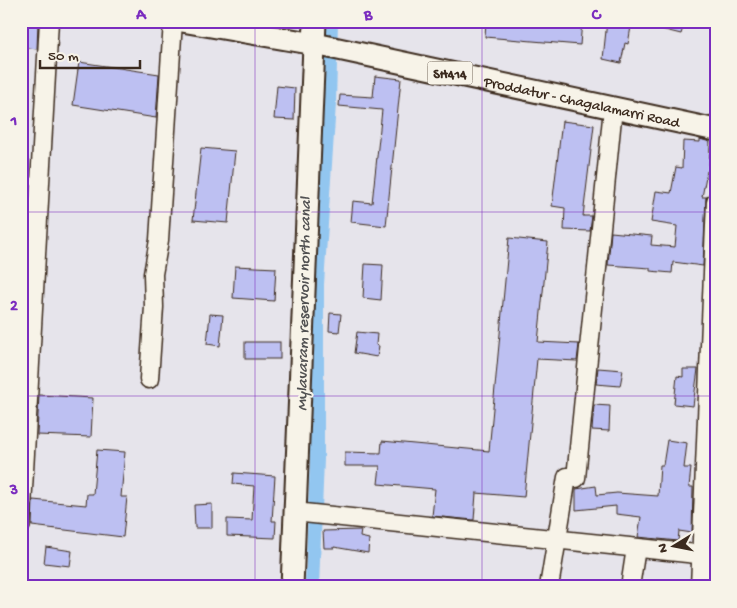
<svg xmlns="http://www.w3.org/2000/svg" width="737" height="608" font-family="'Gochi Hand',sans-serif">
<style>
.lines{fill:none;stroke-linecap:round;stroke-linejoin:round}
.canal{stroke:#92c6f0;stroke-width:14}
.building{fill:#bdc0f2;stroke:#3b2a1e}
.minor-casing{stroke:#3b2a1e;stroke-width:21}
.major-casing{stroke:#3b2a1e;stroke-width:25}
.minor{stroke:#f7f3e8;stroke-width:18}
.major{stroke:#f7f3e8;stroke-width:21}
.grid{fill:none;stroke:#7b2cbf;stroke-width:1;stroke-opacity:0.55}
.labels{text-anchor:middle;stroke-width:4;stroke-linejoin:round;paint-order:stroke}
.shield{fill:#f7f3e8;stroke:#73665b;stroke-width:1}
.shield-label{font-size:14px;font-weight:bold;fill:#3b2a1e}
.street-label{font-size:15px;fill:#3b2a1e;stroke:#f7f3e8}
.water-label{font-size:16px;font-style:italic;fill:#515152;stroke:#f7f3e8}
.neatline{fill:none;stroke:#7b2cbf;stroke-width:2}
.grid-label{font-size:16px;text-anchor:middle;font-weight:bold;fill:#7b2cbf}
</style>
<rect width="100%" height="100%" fill="#e6e4eb"/>
<filter id="ink" filterUnits="userSpaceOnUse"><feTurbulence type="fractalNoise" baseFrequency=".02" numOctaves="2"/><feDisplacementMap in="SourceGraphic" scale="10" xChannelSelector="R" yChannelSelector="G"/><feConvolveMatrix kernelMatrix="1 2 1 2 8 2 1 2 1" color-interpolation-filters="sRGB"/></filter>
<g filter="url(#ink)">
<g class="lines">
<polyline class="canal" points="312,587 317,459 317,284 329,104 331,21"/>
</g>
<g class="building">
<polygon points="21,21 38,21 37,49 21,47"/>
<polygon points="486,21 582,21 580,45 485,37"/>
<polygon points="607,21 632,21 628,44 625,43 621,63 603,59"/>
<polygon points="645,21 685,21 681,34 645,25"/>
<polygon points="79,62 159,74 156,118 73,105"/>
<polygon points="375,76 401,79 386,226 351,222 353,201 372,203 382,110 339,106 340,95 373,97"/>
<polygon points="277,86 295,88 294,120 274,119"/>
<polygon points="562,121 594,125 583,216 592,216 590,231 564,230 565,208 552,206"/>
<polygon points="700,139 710,142 709,171 707,171 702,197 706,197 703,266 673,262 672,273 650,271 650,268 608,265 611,232 652,236 651,245 675,247 677,226 651,222 656,191 671,193 676,167 682,168 683,141 700,142"/>
<polygon points="201,148 235,151 228,223 193,220"/>
<polygon points="509,238 548,242 538,342 579,344 577,361 537,359 524,497 476,493 474,520 432,516 435,489 378,484 380,466 345,466 345,452 381,453 382,441 489,451"/>
<polygon points="365,264 383,265 381,300 363,298"/>
<polygon points="235,266 276,268 274,301 233,298"/>
<polygon points="330,313 341,314 339,332 329,331"/>
<polygon points="210,314 223,315 220,346 207,344"/>
<polygon points="357,332 377,334 376,345 379,346 377,357 354,353"/>
<rect x="245" y="342" width="35" height="17"/>
<polygon points="598,368 623,370 620,386 596,384"/>
<polygon points="683,369 698,369 693,406 674,404 677,376 683,377"/>
<polygon points="39,395 93,398 91,437 37,435"/>
<polygon points="594,405 610,406 609,431 592,430"/>
<polygon points="667,440 687,443 684,468 691,468 689,487 693,487 692,533 679,531 678,541 638,537 641,517 616,514 616,506 576,510 576,489 596,486 597,495 617,493 658,496 660,465 663,465"/>
<polygon points="97,450 125,452 121,497 127,497 123,537 32,526 33,500 86,505 87,494 93,494"/>
<polygon points="234,473 275,476 272,521 276,521 275,538 227,536 227,519 252,520 254,486 233,484"/>
<polygon points="212,504 212,528 195,528 194,505"/>
<polygon points="361,530 360,537 369,539 368,553 334,547 334,548 324,548 323,531"/>
<polygon points="46,547 72,551 70,566 44,563"/>
</g>
<g class="lines">
<g class="minor-casing">
<g id="minor">
<polyline points="149,379 154,307 153,274 159,240 173,21"/>
<polyline points="576,478 613,108"/>
<polyline points="294,512 716,556"/>
<polyline points="21,525 49,21"/>
<polyline points="549,587 567,477"/>
<polyline points="630,587 636,548"/>
<polyline points="700,587 716,201"/>
</g>
</g>
<g class="major-casing">
<g id="major">
<path id="s1" d="M182,21l133,23 401,86"/>
<polyline points="292,587 315,21"/>
</g>
</g>
<use href="#minor" class="minor"/>
<use href="#major" class="major"/>
</g>
</g>
<path class="grid" d="M255,21v566M482,21v566M21,212h695M21,396h695"/>
<g class="labels">
<rect class="shield" x="427.5" y="61.5" width="45" height="23" rx="4"/>
<g class="shield-label">
<text x="450" y="78">SH414</text>
</g>
<g class="street-label">
<text dy="5" stroke="none"><textPath href="#s1" startOffset="408">Proddatur - Chagalamarri Road</textPath></text>
</g>
<g class="water-label">
<text transform="translate(302 304) rotate(-89)" y="6">Mylavaram reservoir north canal</text>
</g>
</g>
<rect width="737" height="608" fill="none" stroke="#f7f3e8" stroke-width="55"/>
<g transform="translate(674 546) rotate(260)" stroke="#f7f3e8" stroke-width="4" paint-order="stroke">
<path d="M0-4L9 19L0 12L-9 19Z" fill="#3b2a1e"/>
<text y="-8" font-size="14" font-weight="bold" text-anchor="middle" fill="#3b2a1e">N</text>
</g>
<path d="M40 60v8h100v-8" fill="none" stroke="#3b2a1e" stroke-width="2.5"/>
<text x="48" y="60" font-size="15" fill="#3b2a1e" stroke="#f7f3e8" stroke-width="4" paint-order="stroke">50 m</text>
<rect x="28" y="28" width="682" height="552" class="neatline"/>
<g class="grid-label">
<text x="141" y="19">A</text>
<text x="368" y="19">B</text>
<text x="596" y="19">C</text>
<text x="14" y="125">1</text>
<text x="14" y="310">2</text>
<text x="14" y="494">3</text>
</g>
</svg>
